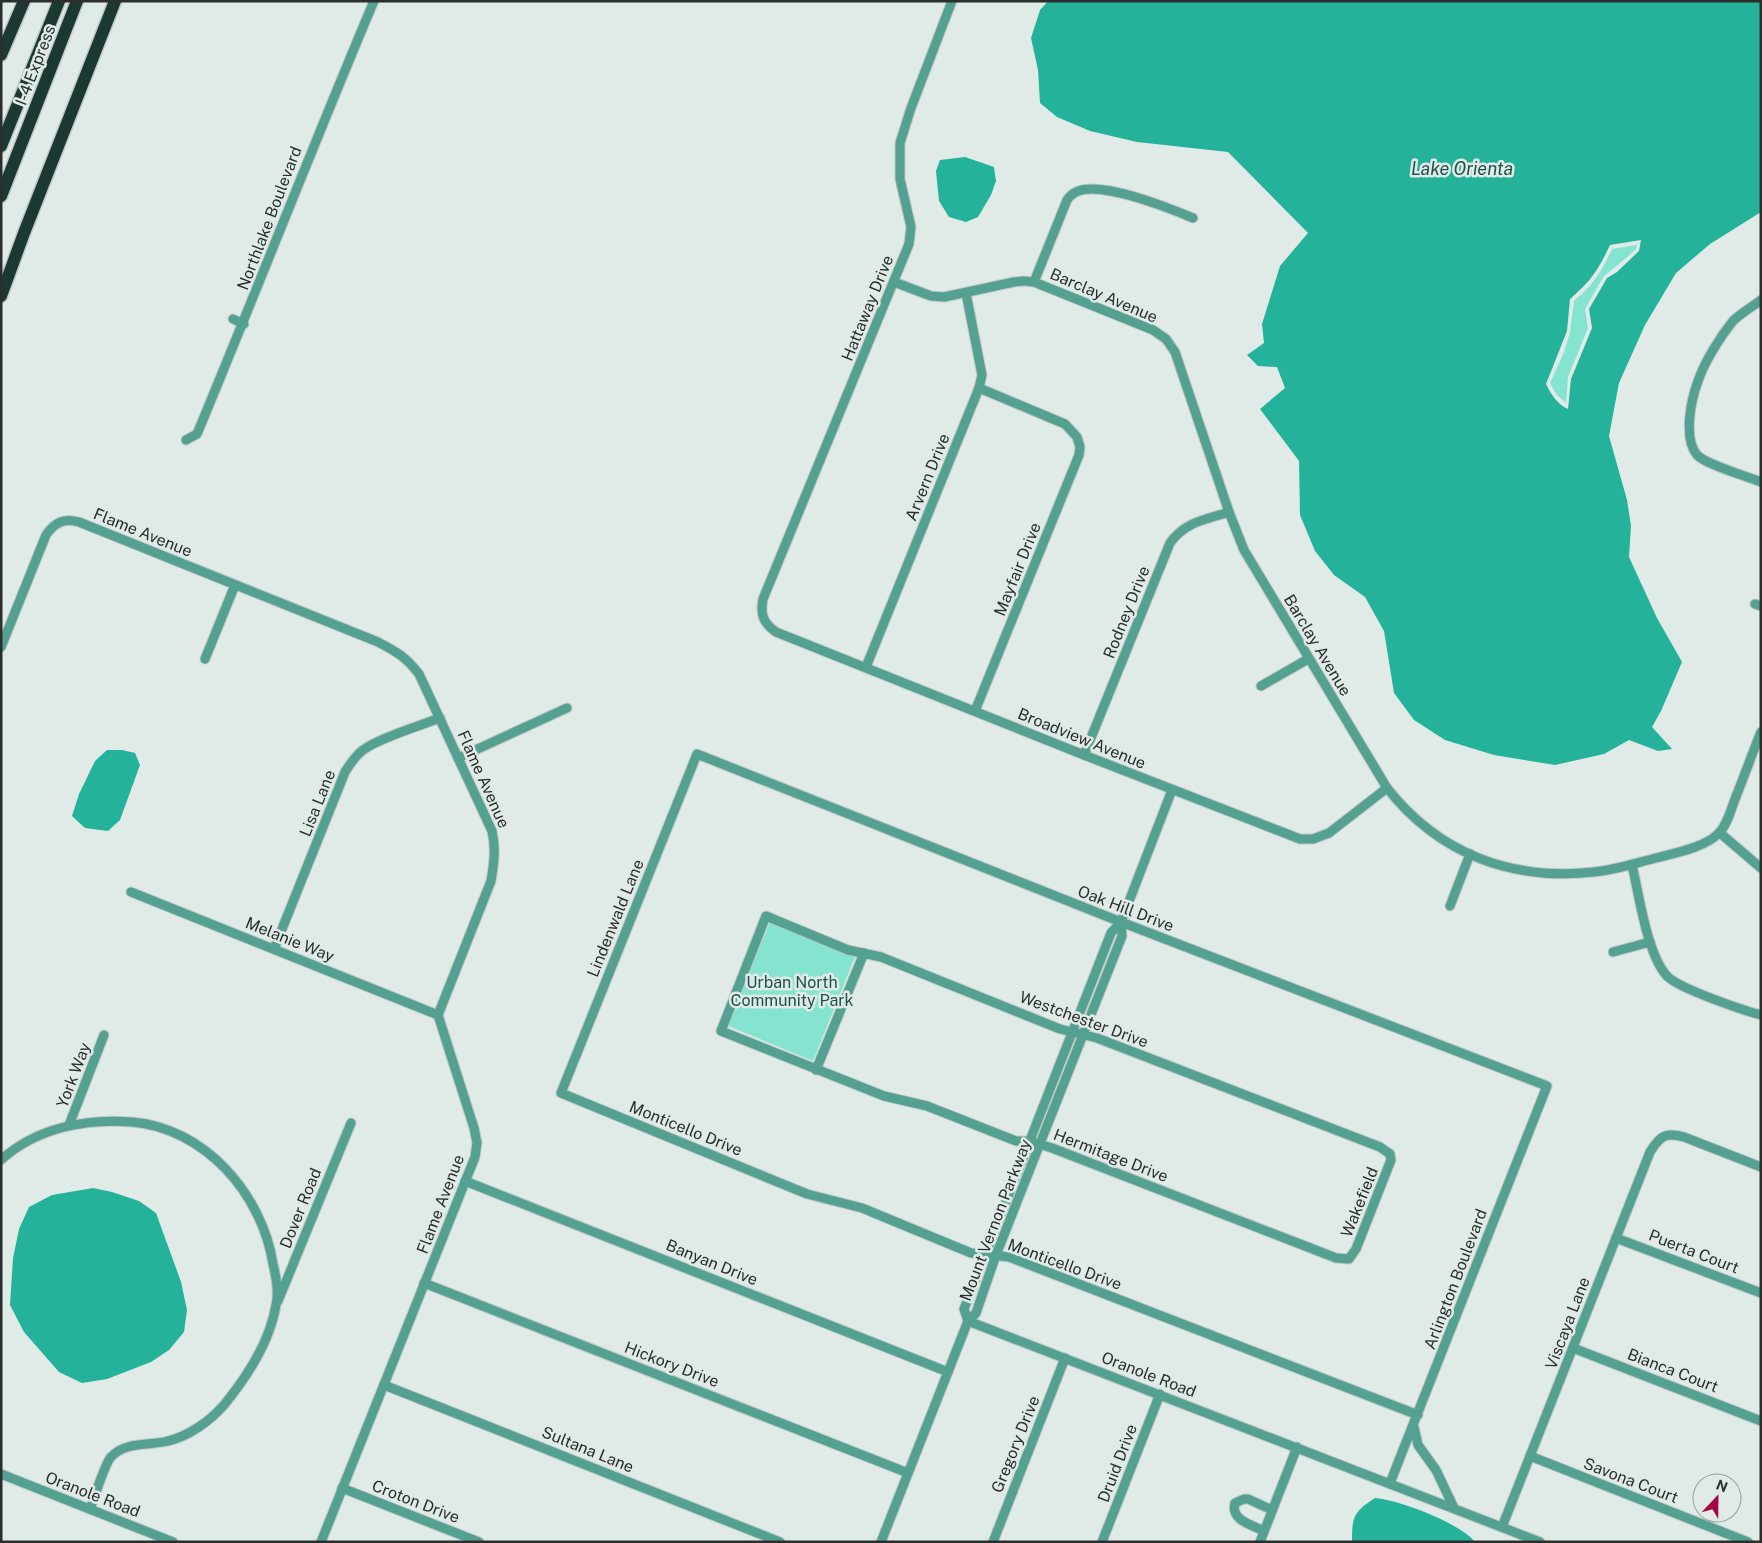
<svg xmlns="http://www.w3.org/2000/svg" width="1762" height="1543" font-family="'Public Sans',sans-serif">
<style>
.green{fill:#84e4cf}
.water{fill:#25b29b;fill-rule:evenodd}
.lines{fill:none;stroke-linecap:round;stroke-linejoin:round}
.minor-casing{stroke:#bfc9c6;stroke-width:11}
.highway-casing{stroke:#bfc9c6;stroke-width:15}
.minor{stroke:#54a191;stroke-width:9}
.highway{stroke:#1c3832;stroke-width:12}
.labels{text-anchor:middle;stroke-width:5;stroke-linejoin:round;paint-order:stroke}
.street-label{font-size:16px;fill:#2a2e2d;stroke:#e0ebe8}
.park-label{font-size:16px;fill:#1c5248;stroke:#e0ebe8}
.water-label{font-size:18px;font-style:italic;fill:#1c5248;stroke:#e0ebe8}
</style>
<rect width="100%" height="100%" fill="#e0ebe8"/>
<g class="green">
<path d="M1637,245l-1,4 -10,9 -22,18 -19,33 3,19 -20,49 -2,26 -10,-9 -6,-11 14,-31 6,-20 4,-31c20,-17 27,-29 38,-52z"/>
<polygon points="770,922 855,957 813,1061 728,1026"/>
</g>
<g class="water">
<path d="M1048,1h713v211l-51,32 -34,29 -31,52 -26,58 -10,53 18,64 4,26 -2,31 28,61 25,44 -21,49 -9,16 20,22 -14,2 -29,-11 -25,14 -49,11 -61,-10 -49,-15 -31,-20 -20,-27 -10,-62 -19,-34 -31,-22 -19,-24 -15,-36 -1,-54 -39,-52 25,-21 -8,-21 -19,-1 -11,-11 17,-12 -2,-19 18,-58 28,-33 -80,-81 -91,-10 -47,-11 -33,-14 -17,-14 -2,-33 -7,-32 9,-28zM1641,240l-2,11 -22,21 -10,6 -18,31 3,19 -21,51 -3,30c-11,-5 -17,-15 -22,-25l21,-53 3,-32c22,-19 28,-29 40,-54z"/>
<polygon points="965,157 994,167 996,181 991,195 978,217 966,222 949,217 939,201 936,171 940,160"/>
<polygon points="107,750 122,750 135,753 140,765 120,820 108,831 85,828 72,816 79,794 95,761"/>
<polygon points="93,1188 112,1192 139,1201 156,1213 181,1282 187,1310 184,1332 169,1350 151,1362 107,1379 82,1383 59,1372 24,1332 10,1305 13,1258 19,1229 29,1207 52,1195"/>
<path d="M1375,1498c24,2 85,25 100,44h-123c0,-25 1,-30 23,-44z"/>
</g>
<g class="lines">
<g class="minor-casing">
<g id="minor">
<path d="M952,1l-41,107 -11,35v36l11,48 -2,17 -146,355c-3,15 0,24 13,33l308,123 216,84h13l16,-6 58,-45"/>
<path d="M894,282l37,14 13,1 70,-15 10,-1 10,1 119,48 13,9 9,13 54,160 15,38 143,238c52,66 124,93 207,84 21,-2 42,-9 62,-14 19,-5 50,-11 63,-25 8,-8 12,-23 16,-34 9,-22 17,-45 26,-67"/>
<path d="M1034,282l33,-82c2,-3 5,-6 9,-8 23,-12 93,16 117,26"/>
<path d="M1761,300c-9,7 -20,13 -28,21 -13,16 -28,40 -35,60 -7,19 -15,57 -1,74 10,10 49,21 64,27"/>
<polyline points="233,319 244,324"/>
<path d="M186,440l11,-6c60,-144 116,-289 177,-433"/>
<polyline points="1755,604 1761,606"/>
<path d="M1,647l45,-112c9,-13 18,-17 33,-13l299,120c19,10 28,15 41,32l73,157c4,18 2,32 -1,50l-53,134 36,113 3,15 -2,14 -154,385"/>
<polyline points="205,659 235,585"/>
<polyline points="866,667 979,388 982,375 966,293"/>
<polyline points="1261,686 1308,659"/>
<polyline points="975,711 1079,455 1080,447 1077,437 1065,424 979,388"/>
<path d="M1084,755l86,-212c15,-21 34,-23 59,-31"/>
<polyline points="458,758 567,708"/>
<polyline points="1720,833 1761,868"/>
<path d="M1632,865c7,29 15,91 36,112 13,12 74,33 93,38"/>
<polyline points="131,892 438,1015"/>
<polyline points="1450,906 1470,854"/>
<polygon points="766,916 848,950 881,957 1060,1029 1097,1038 1380,1147 1390,1154 1391,1160 1356,1249 1349,1259 1336,1258 1052,1148 1029,1141 1016,1141 927,1106 884,1096 721,1031"/>
<path d="M274,949l71,-177c5,-8 10,-16 18,-22 16,-12 56,-24 77,-32"/>
<polyline points="1613,952 1650,942"/>
<polyline points="816,1070 864,953"/>
<polyline points="69,1125 104,1035"/>
<path d="M1,1160c35,-32 85,-42 131,-38 73,6 130,72 141,142 3,12 6,29 3,41 -6,36 -29,72 -52,100 -14,16 -35,31 -56,36 -19,5 -42,0 -57,16 -6,6 -17,42 -21,52"/>
<polyline points="465,1181 948,1372"/>
<polyline points="1616,1238 1761,1293"/>
<polyline points="424,1283 908,1473"/>
<polyline points="278,1301 351,1123"/>
<polyline points="968,1321 1540,1542"/>
<polyline points="968,1321 964,1309 1111,933 1121,922 1172,790"/>
<polyline points="1573,1348 1761,1421"/>
<polyline points="384,1385 780,1542"/>
<polyline points="1414,1427 1418,1445 1436,1470 1454,1508"/>
<polyline points="1530,1456 1748,1542"/>
<polyline points="1,1474 173,1542"/>
<polyline points="1390,1483 1547,1086 1121,922 697,754 561,1093 807,1194 862,1208 971,1253 1009,1257 1418,1415"/>
<polyline points="342,1488 479,1542"/>
<path d="M1502,1527l148,-375c10,-16 15,-20 34,-15l77,30"/>
<path d="M1264,1531c-12,-6 -34,-11 -29,-28l9,-4h4l24,11"/>
<polyline points="881,1542 968,1321 976,1313 996,1255 1122,936 1121,922"/>
<polyline points="993,1542 1065,1358"/>
<polyline points="1102,1542 1160,1394"/>
<polyline points="1260,1542 1297,1447"/>
</g>
</g>
<g class="highway-casing">
<g id="highway">
<polyline points="1,55 24,1"/>
<polyline points="1,146 59,1"/>
<polyline points="1,196 77,1"/>
<polyline points="1,296 24,233 115,1"/>
</g>
</g>
<use href="#minor" class="minor"/>
<use href="#highway" class="highway"/>
</g>
<g class="labels">
<g class="street-label">
<text transform="translate(35 65) rotate(-69)" y="6">I-4 Express</text>
<text transform="translate(269 218) rotate(-69)" y="6">Northlake Boulevard</text>
<text transform="translate(1104 295) rotate(23)" y="6">Barclay Avenue</text>
<text transform="translate(867 308) rotate(-68)" y="6">Hattaway Drive</text>
<text transform="translate(927 477) rotate(-68)" y="6">Arvern Drive</text>
<text transform="translate(143 532) rotate(22)" y="6">Flame Avenue</text>
<text transform="translate(1017 569) rotate(-68)" y="6">Mayfair Drive</text>
<text transform="translate(1126 612) rotate(-68)" y="6">Rodney Drive</text>
<text transform="translate(1318 645) rotate(59)" y="6">Barclay Avenue</text>
<text transform="translate(1082 738) rotate(22)" y="6">Broadview Avenue</text>
<text transform="translate(484 779) rotate(66)" y="6">Flame Avenue</text>
<text transform="translate(317 803) rotate(-68)" y="6">Lisa Lane</text>
<text transform="translate(1126 908) rotate(21)" y="6">Oak Hill Drive</text>
<text transform="translate(615 918) rotate(-68)" y="6">Lindenwald Lane</text>
<text transform="translate(290 939) rotate(22)" y="6">Melanie Way</text>
<text transform="translate(1084 1019) rotate(20)" y="6">Westchester Drive</text>
<text transform="translate(73 1075) rotate(-69)" y="6">York Way</text>
<text transform="translate(686 1128) rotate(22)" y="6">Monticello Drive</text>
<text transform="translate(1111 1155) rotate(21)" y="6">Hermitage Drive</text>
<text transform="translate(1359 1202) rotate(-68)" y="6">Wakefield</text>
<text transform="translate(440 1204) rotate(-69)" y="6">Flame Avenue</text>
<text transform="translate(300 1208) rotate(-68)" y="6">Dover Road</text>
<text transform="translate(995 1220) rotate(-69)" y="6">Mount Vernon Parkway</text>
<text transform="translate(1694 1251) rotate(21)" y="6">Puerta Court</text>
<text transform="translate(712 1262) rotate(22)" y="6">Banyan Drive</text>
<text transform="translate(1065 1264) rotate(20)" y="6">Monticello Drive</text>
<text transform="translate(1455 1279) rotate(-69)" y="6">Arlington Boulevard</text>
<text transform="translate(1567 1323) rotate(-69)" y="6">Viscaya Lane</text>
<text transform="translate(672 1364) rotate(21)" y="6">Hickory Drive</text>
<text transform="translate(1673 1370) rotate(21)" y="6">Bianca Court</text>
<text transform="translate(1149 1374) rotate(21)" y="6">Oranole Road</text>
<text transform="translate(1015 1444) rotate(-68)" y="6">Gregory Drive</text>
<text transform="translate(588 1449) rotate(22)" y="6">Sultana Lane</text>
<text transform="translate(1117 1463) rotate(-69)" y="6">Druid Drive</text>
<text transform="translate(1631 1480) rotate(21)" y="6">Savona Court</text>
<text transform="translate(93 1494) rotate(21)" y="6">Oranole Road</text>
<text transform="translate(416 1501) rotate(21)" y="6">Croton Drive</text>
</g>
<g class="park-label">
<text x="792" y="988">Urban North<tspan x="792" dy="18">Community Park</tspan></text>
</g>
<g class="water-label">
<text x="1462" y="175">Lake Orienta</text>
</g>
</g>
<rect width="1762" height="1543" fill="none" stroke="#2a2e2d" stroke-width="5"/>
<g transform="translate(1717 1498) rotate(22)"><circle r="24" fill="#e0ebe8" stroke="#979f9d"/>
<path d="M0-4L9 19L0 12L-9 19Z" fill="#a20743"/>
<text y="-8" font-size="14" font-weight="bold" text-anchor="middle" fill="#2a2e2d">N</text>
</g>
</svg>
